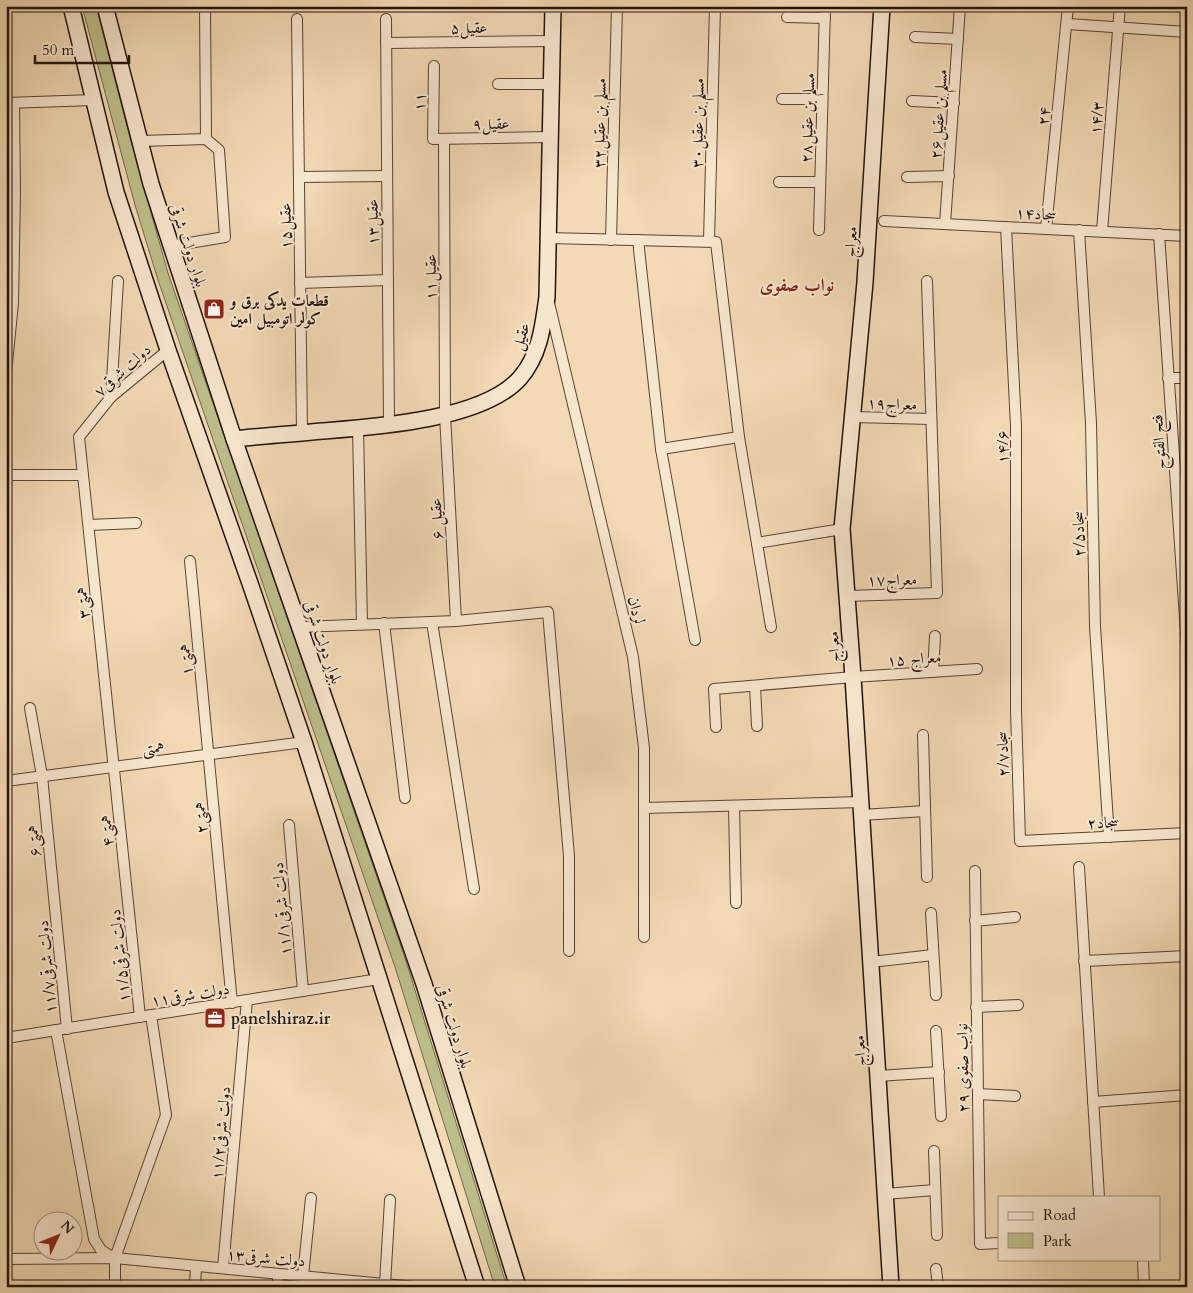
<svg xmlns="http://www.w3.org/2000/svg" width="1193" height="1293" font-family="Cardo,Amiri,serif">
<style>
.green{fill:#bdbf8b;stroke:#6f694c}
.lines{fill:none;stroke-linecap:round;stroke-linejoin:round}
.street-casing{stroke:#564438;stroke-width:12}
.secondary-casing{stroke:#21130e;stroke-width:18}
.street{stroke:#f7e6ce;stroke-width:10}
.secondary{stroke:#f7e6ce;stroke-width:15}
.labels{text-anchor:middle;stroke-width:4;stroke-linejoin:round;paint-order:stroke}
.street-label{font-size:16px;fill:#21130e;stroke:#f7e6ce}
.poi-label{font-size:16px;font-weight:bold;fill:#21130e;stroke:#f7e6ce;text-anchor:start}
.neighbourhood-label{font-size:18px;font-weight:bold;fill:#7a1f14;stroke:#f7e6ce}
</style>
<rect width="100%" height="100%" fill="#f3d9b4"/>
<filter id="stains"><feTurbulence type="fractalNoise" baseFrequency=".004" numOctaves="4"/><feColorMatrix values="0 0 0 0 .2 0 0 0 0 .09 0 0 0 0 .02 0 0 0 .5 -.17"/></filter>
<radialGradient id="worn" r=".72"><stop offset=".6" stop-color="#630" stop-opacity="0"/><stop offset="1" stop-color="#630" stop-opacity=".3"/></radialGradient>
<polygon class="green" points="82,6 96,6 129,134 168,273 405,958 507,1287 495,1287 395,967 158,280 135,205"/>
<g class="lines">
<g class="street-casing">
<g id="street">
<polyline points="787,17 825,18"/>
<polyline points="297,19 302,433"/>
<polyline points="386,19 389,425"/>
<polyline points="1068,24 1187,32"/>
<polyline points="915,37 958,39"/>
<polyline points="386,43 552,41"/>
<polyline points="434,66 433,139 549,137"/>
<polyline points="498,84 551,84"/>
<polyline points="782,99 822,99"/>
<polyline points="912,101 954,103"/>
<polyline points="6,103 94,100"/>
<polyline points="444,139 445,415 456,621"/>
<polyline points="140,141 206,139 205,6"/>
<polyline points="299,177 387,176"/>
<polyline points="907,177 949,176"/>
<polyline points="779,182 820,182"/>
<polyline points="884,221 1187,236"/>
<polyline points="945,224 960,6"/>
<polyline points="1006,227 1016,426 1016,710 1020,841 1187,833"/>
<polyline points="1046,229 1068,6"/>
<polyline points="819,230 825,6"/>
<polyline points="1079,230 1091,423 1095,627 1109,837"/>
<polyline points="1102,231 1120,6"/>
<polyline points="1159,234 1187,648"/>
<polyline points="547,238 716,242 739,437 771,627"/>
<polyline points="611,240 617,6"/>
<polyline points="638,240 661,449 695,640"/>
<polyline points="709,241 715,6"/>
<polyline points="171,246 225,237 219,150 206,139"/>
<polyline points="300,283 388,280"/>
<polyline points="549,303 633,657 644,748 644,937"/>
<polyline points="6,374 13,303 15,192 14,103"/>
<polyline points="1168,378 1187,378"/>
<polyline points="111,397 118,281"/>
<polyline points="853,417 931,419"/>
<polyline points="358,428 362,624"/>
<polyline points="661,449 739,437"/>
<polyline points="6,475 83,475"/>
<polyline points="89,525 136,523"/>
<polyline points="757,543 842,529"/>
<polyline points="190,561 232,1003"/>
<polyline points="847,596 937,593 927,281"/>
<polyline points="432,622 474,889"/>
<polyline points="384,623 405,798"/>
<polyline points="300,627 456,621 548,612 569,856 569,951"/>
<polyline points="933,672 935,636"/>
<polyline points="755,686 757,726"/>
<polyline points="30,708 42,776 67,1029"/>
<polyline points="716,727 714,689 853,677 977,669"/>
<polyline points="923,735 927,877"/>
<polyline points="6,781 304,742"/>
<polyline points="734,806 736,903"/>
<polyline points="644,808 861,802"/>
<polyline points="862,815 925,811"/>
<polyline points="289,825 303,991"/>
<polyline points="1079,867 1099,1197"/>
<polyline points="975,871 980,1244 999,1243"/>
<polyline points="931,913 936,995"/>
<polyline points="975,921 1015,917"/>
<polyline points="1084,961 1187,956"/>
<polyline points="871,962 933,955"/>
<polyline points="976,1007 1018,1005"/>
<polyline points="140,1017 79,437 111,397 168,350"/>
<polyline points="56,1030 94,1239 101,1250 114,1258"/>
<polyline points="936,1031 941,1116"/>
<polyline points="6,1038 379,979"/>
<polyline points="878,1076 939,1072"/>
<polyline points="978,1094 1015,1096"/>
<polyline points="1093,1102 1187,1095"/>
<polyline points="934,1151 937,1235"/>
<polyline points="885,1194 935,1190"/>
<polyline points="6,1259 115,1258 415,1287"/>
<polyline points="1143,1259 1144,1287"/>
<polyline points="223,1268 247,1000"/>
<polyline points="936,1269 938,1287"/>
<polyline points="303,1276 311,1198"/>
<polyline points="385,1284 390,1200"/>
<polyline points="115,1287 115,1258 166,1115 151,1015"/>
<polyline points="195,1287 196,1266"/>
<polyline points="278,1287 278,1274"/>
</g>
</g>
<g class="secondary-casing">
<g id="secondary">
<polyline points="71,6 116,192 168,350 252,589 304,742 477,1287"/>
<polyline points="105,6 151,184 234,439 424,984 518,1287"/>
<polyline points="882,6 865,282 842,529 853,677 891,1287"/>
<path d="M234,439c29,-3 58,-5 88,-8 53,-4 161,-11 198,-53 20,-23 23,-52 27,-81l6,-291"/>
</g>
</g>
<use href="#street" class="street"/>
<use href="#secondary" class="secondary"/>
</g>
<defs>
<g id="shop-square" transform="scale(1.125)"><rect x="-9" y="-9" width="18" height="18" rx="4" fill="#8f2418" stroke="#f7e6ce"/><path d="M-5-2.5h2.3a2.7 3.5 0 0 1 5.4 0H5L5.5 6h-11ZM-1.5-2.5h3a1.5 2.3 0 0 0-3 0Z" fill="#fff"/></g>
<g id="office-square" transform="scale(1.125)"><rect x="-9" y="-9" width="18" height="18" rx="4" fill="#8f2418" stroke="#f7e6ce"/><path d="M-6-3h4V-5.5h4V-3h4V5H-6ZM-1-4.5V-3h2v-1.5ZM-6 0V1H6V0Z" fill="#fff"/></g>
</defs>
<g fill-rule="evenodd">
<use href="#shop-square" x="214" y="309"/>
<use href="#office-square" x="215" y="1018"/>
</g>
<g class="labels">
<g class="street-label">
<text transform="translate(469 27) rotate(-1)" y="6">عقیل۵</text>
<text transform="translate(419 102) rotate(-89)" y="6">۱۱</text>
<text transform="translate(938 114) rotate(-86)" y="6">مسلم بن عقیل۲۶</text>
<text transform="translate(1043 116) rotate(-84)" y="6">۲۴</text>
<text transform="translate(807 118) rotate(-88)" y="6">مسلم بن عقیل۲۸</text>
<text transform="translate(1096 118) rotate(-85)" y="6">۱۴/۳</text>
<text transform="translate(491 123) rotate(-1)" y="6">عقیل۹</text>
<text transform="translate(599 123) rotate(-89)" y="6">مسلم بن عقیل۳۲</text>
<text transform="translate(697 123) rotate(-89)" y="6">مسلم بن عقیل۳۰</text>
<text transform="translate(1036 213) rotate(3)" y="6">۱۴سجاد</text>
<text transform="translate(372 222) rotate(-91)" y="6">عقیل۱۳</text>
<text transform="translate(285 226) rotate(-91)" y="6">عقیل۱۵</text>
<text transform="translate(850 242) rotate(-87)" y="6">معراج</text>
<text transform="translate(189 245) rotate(72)" y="6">بلوار دولت شرقی</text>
<text transform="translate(430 277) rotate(-90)" y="6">عقیل۱۱</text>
<text transform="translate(520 336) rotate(-71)" y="6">عقیل</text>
<text transform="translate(122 370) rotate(-42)" y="6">۷دولت شرقی</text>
<text transform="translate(892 403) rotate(2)" y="6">معراج۱۹</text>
<text transform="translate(1158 442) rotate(-94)" y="6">فتح الفتوح</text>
<text transform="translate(1002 447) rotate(-90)" y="6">۱۴/۶</text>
<text transform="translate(436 519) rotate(-93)" y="6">عقیل ۶</text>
<text transform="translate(1078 534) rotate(-91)" y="6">۲/۵سجاد</text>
<text transform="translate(892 579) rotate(-1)" y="6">معراج۱۷</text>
<text transform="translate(82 603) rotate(-96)" y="6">۳همتی</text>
<text transform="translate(637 610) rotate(77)" y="6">لردان</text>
<text transform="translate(324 642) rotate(71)" y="6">بلوار دولت شرقی</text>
<text transform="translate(833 647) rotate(-94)" y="6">معراج</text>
<text transform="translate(914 658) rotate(-4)" y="6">معراج ۱۵</text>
<text transform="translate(185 660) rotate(-96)" y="6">۱همتی</text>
<text transform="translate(153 747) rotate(-7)" y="6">همتی</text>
<text transform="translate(1002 754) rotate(-92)" y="6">سجاد۲/۷</text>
<text transform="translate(200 818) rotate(-95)" y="6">۲همتی</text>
<text transform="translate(1103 822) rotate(-3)" y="6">۲سجاد</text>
<text transform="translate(106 831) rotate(-96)" y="6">۴همتی</text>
<text transform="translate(33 841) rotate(-96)" y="6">۶همتی</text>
<text transform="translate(281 909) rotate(-95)" y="6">۱۱/۱دولت شرقی</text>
<text transform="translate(119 956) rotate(-96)" y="6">۱۱/۵دولت شرقی</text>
<text transform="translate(46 967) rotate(-95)" y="6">۱۱/۷دولت شرقی</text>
<text transform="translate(190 994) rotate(-9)" y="6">۱۱دولت شرقی</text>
<text transform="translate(455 1026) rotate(73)" y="6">بلوار دولت شرقی</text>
<text transform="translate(859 1051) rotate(-94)" y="6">معراج</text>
<text transform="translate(962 1068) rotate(-91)" y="6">نواب صفوی ۲۹</text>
<text transform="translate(220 1133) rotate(-85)" y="6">۱۱/۲دولت شرقی</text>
<text transform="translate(266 1257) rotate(5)" y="6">۱۳دولت شرقی</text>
</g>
<g class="poi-label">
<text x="230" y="306">قطعات یدکی برق و<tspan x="230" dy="18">کولر اتومبیل امین</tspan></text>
<text x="231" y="1024">panelshiraz.ir</text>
</g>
<g class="neighbourhood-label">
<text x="797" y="291">نواب صفوی</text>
</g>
</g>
<rect width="1193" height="1293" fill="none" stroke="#f3d9b4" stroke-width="25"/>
<rect x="8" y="8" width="1178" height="1278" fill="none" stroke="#21130e" stroke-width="2.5"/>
<rect x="12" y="12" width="1168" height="1268" fill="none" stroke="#21130e"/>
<rect x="998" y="1196" width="162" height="65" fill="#f7e6ce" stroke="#a19281"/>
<rect x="1008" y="1212" width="25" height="8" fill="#f7e6ce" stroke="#a19281"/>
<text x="1043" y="1220" font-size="15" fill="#21130e">Road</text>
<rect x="1008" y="1233" width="25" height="15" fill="#bdbf8b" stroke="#a19281"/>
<text x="1043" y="1246" font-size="15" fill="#21130e">Park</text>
<g transform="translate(58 1236) rotate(47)"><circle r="24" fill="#f7e6ce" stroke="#a19281"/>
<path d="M0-4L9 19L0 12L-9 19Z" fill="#8f2418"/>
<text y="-8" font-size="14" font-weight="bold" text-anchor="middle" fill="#21130e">N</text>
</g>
<path d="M35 55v8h94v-8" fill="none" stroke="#21130e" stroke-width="2.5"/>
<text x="42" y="55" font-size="15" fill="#21130e" stroke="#f7e6ce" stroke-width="4" paint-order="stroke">50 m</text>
<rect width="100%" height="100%" filter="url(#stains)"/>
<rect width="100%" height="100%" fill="url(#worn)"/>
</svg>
